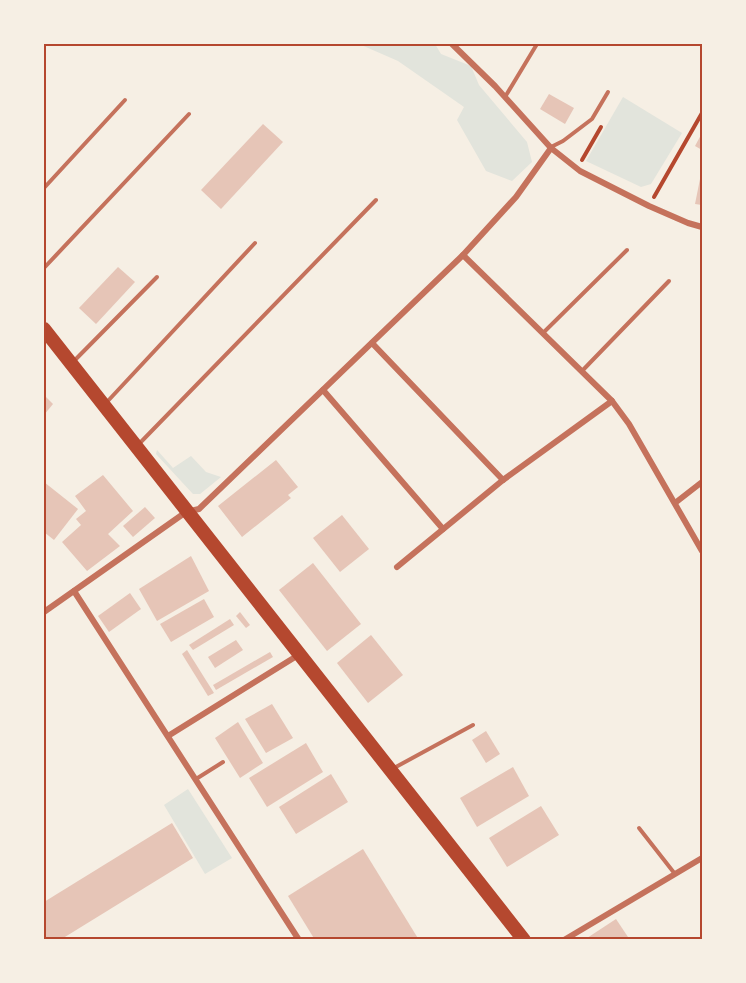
<svg xmlns="http://www.w3.org/2000/svg" width="746" height="983" font-family="Commissioner,sans-serif">
<style>
.green{fill:#e2e4dc}
.building{fill:#e6c5b7}
.lines{fill:none;stroke-linecap:round;stroke-linejoin:round}
.path{stroke:#b5482f;stroke-width:4}
.service{stroke:#c5725c;stroke-width:4}
.minor{stroke:#c5725c;stroke-width:6}
.primary{stroke:#b5482f;stroke-width:14}
.neatline{fill:none;stroke:#b5482f;stroke-width:2}
</style>
<rect width="100%" height="100%" fill="#f6efe4"/>
<g class="green">
<polygon points="359,44 435,44 441,54 471,66 479,85 527,142 532,162 512,181 486,171 457,120 464,107 398,61"/>
<polygon points="623,97 682,133 651,184 641,187 586,161"/>
<polygon points="157,450 173,468 191,456 206,472 221,477 200,494 193,494 156,454"/>
<polygon points="188,789 232,858 205,874 164,805"/>
</g>
<g class="building">
<polygon points="549,94 574,108 565,124 540,109"/>
<polygon points="263,124 283,142 221,209 201,190"/>
<polygon points="702,133 702,150 695,146"/>
<polygon points="700,179 702,179 702,205 695,204"/>
<polygon points="118,267 135,282 96,324 79,308"/>
<polygon points="44,395 53,404 44,415"/>
<polygon points="276,460 298,487 288,495 291,498 242,537 218,506"/>
<polygon points="103,475 133,511 108,534 120,546 87,571 62,542 81,525 76,519 86,511 75,496"/>
<polygon points="44,482 78,509 54,540 44,532"/>
<polygon points="145,507 155,518 133,537 123,526"/>
<polygon points="342,515 369,549 340,572 313,538"/>
<polygon points="191,556 209,591 157,621 139,589"/>
<polygon points="313,563 361,624 327,651 279,590"/>
<polygon points="130,593 141,609 109,632 98,616"/>
<polygon points="204,599 214,617 171,642 160,624"/>
<polygon points="240,612 250,625 246,628 236,616"/>
<polygon points="230,619 234,625 193,650 189,645"/>
<polygon points="371,635 403,675 368,703 337,663"/>
<polygon points="236,640 243,650 215,668 208,657"/>
<polygon points="187,650 214,693 208,696 182,654"/>
<polygon points="270,652 273,657 216,690 213,685"/>
<polygon points="272,704 293,738 266,753 245,719"/>
<polygon points="238,722 263,763 240,778 215,738"/>
<polygon points="486,731 500,754 486,763 472,740"/>
<polygon points="306,743 323,772 267,807 249,778"/>
<polygon points="513,767 529,796 477,827 460,798"/>
<polygon points="331,774 348,802 296,834 279,807"/>
<polygon points="541,806 559,835 507,867 489,838"/>
<polygon points="172,823 193,858 60,940 44,940 44,902"/>
<polygon points="363,849 419,940 315,940 288,896"/>
<polygon points="616,919 630,940 584,940"/>
</g>
<g class="lines">
<g class="path">
<polyline points="582,160 601,127"/>
<polyline points="654,197 702,113"/>
</g>
<g class="service">
<polyline points="505,97 537,44"/>
<polyline points="551,147 563,141 592,119 608,92"/>
<polyline points="44,188 125,100"/>
<polyline points="44,268 189,114"/>
<polyline points="543,333 627,250"/>
<polyline points="73,362 157,277"/>
<polyline points="582,371 669,281"/>
<polyline points="106,403 255,243"/>
<polyline points="138,445 376,200"/>
<polyline points="394,768 473,725"/>
<polyline points="196,779 223,762"/>
<polyline points="639,828 675,874"/>
</g>
<g class="minor">
<polyline points="452,44 495,86 551,148 580,171 649,206 688,223 702,227"/>
<polyline points="463,255 612,401 629,424 702,551"/>
<polyline points="372,343 503,480"/>
<polyline points="323,390 443,529"/>
<polyline points="675,503 702,482"/>
<polyline points="397,567 503,480 612,401"/>
<polyline points="74,591 299,940"/>
<polyline points="44,612 186,512 199,509 463,255 516,197 551,148"/>
<polyline points="168,736 300,654"/>
<polyline points="564,940 702,858"/>
</g>
<polyline class="primary" points="44,329 524,940"/>
</g>
<rect width="746" height="983" fill="none" stroke="#f6efe4" stroke-width="90"/>
<rect x="45" y="45" width="656" height="893" class="neatline"/>
</svg>
